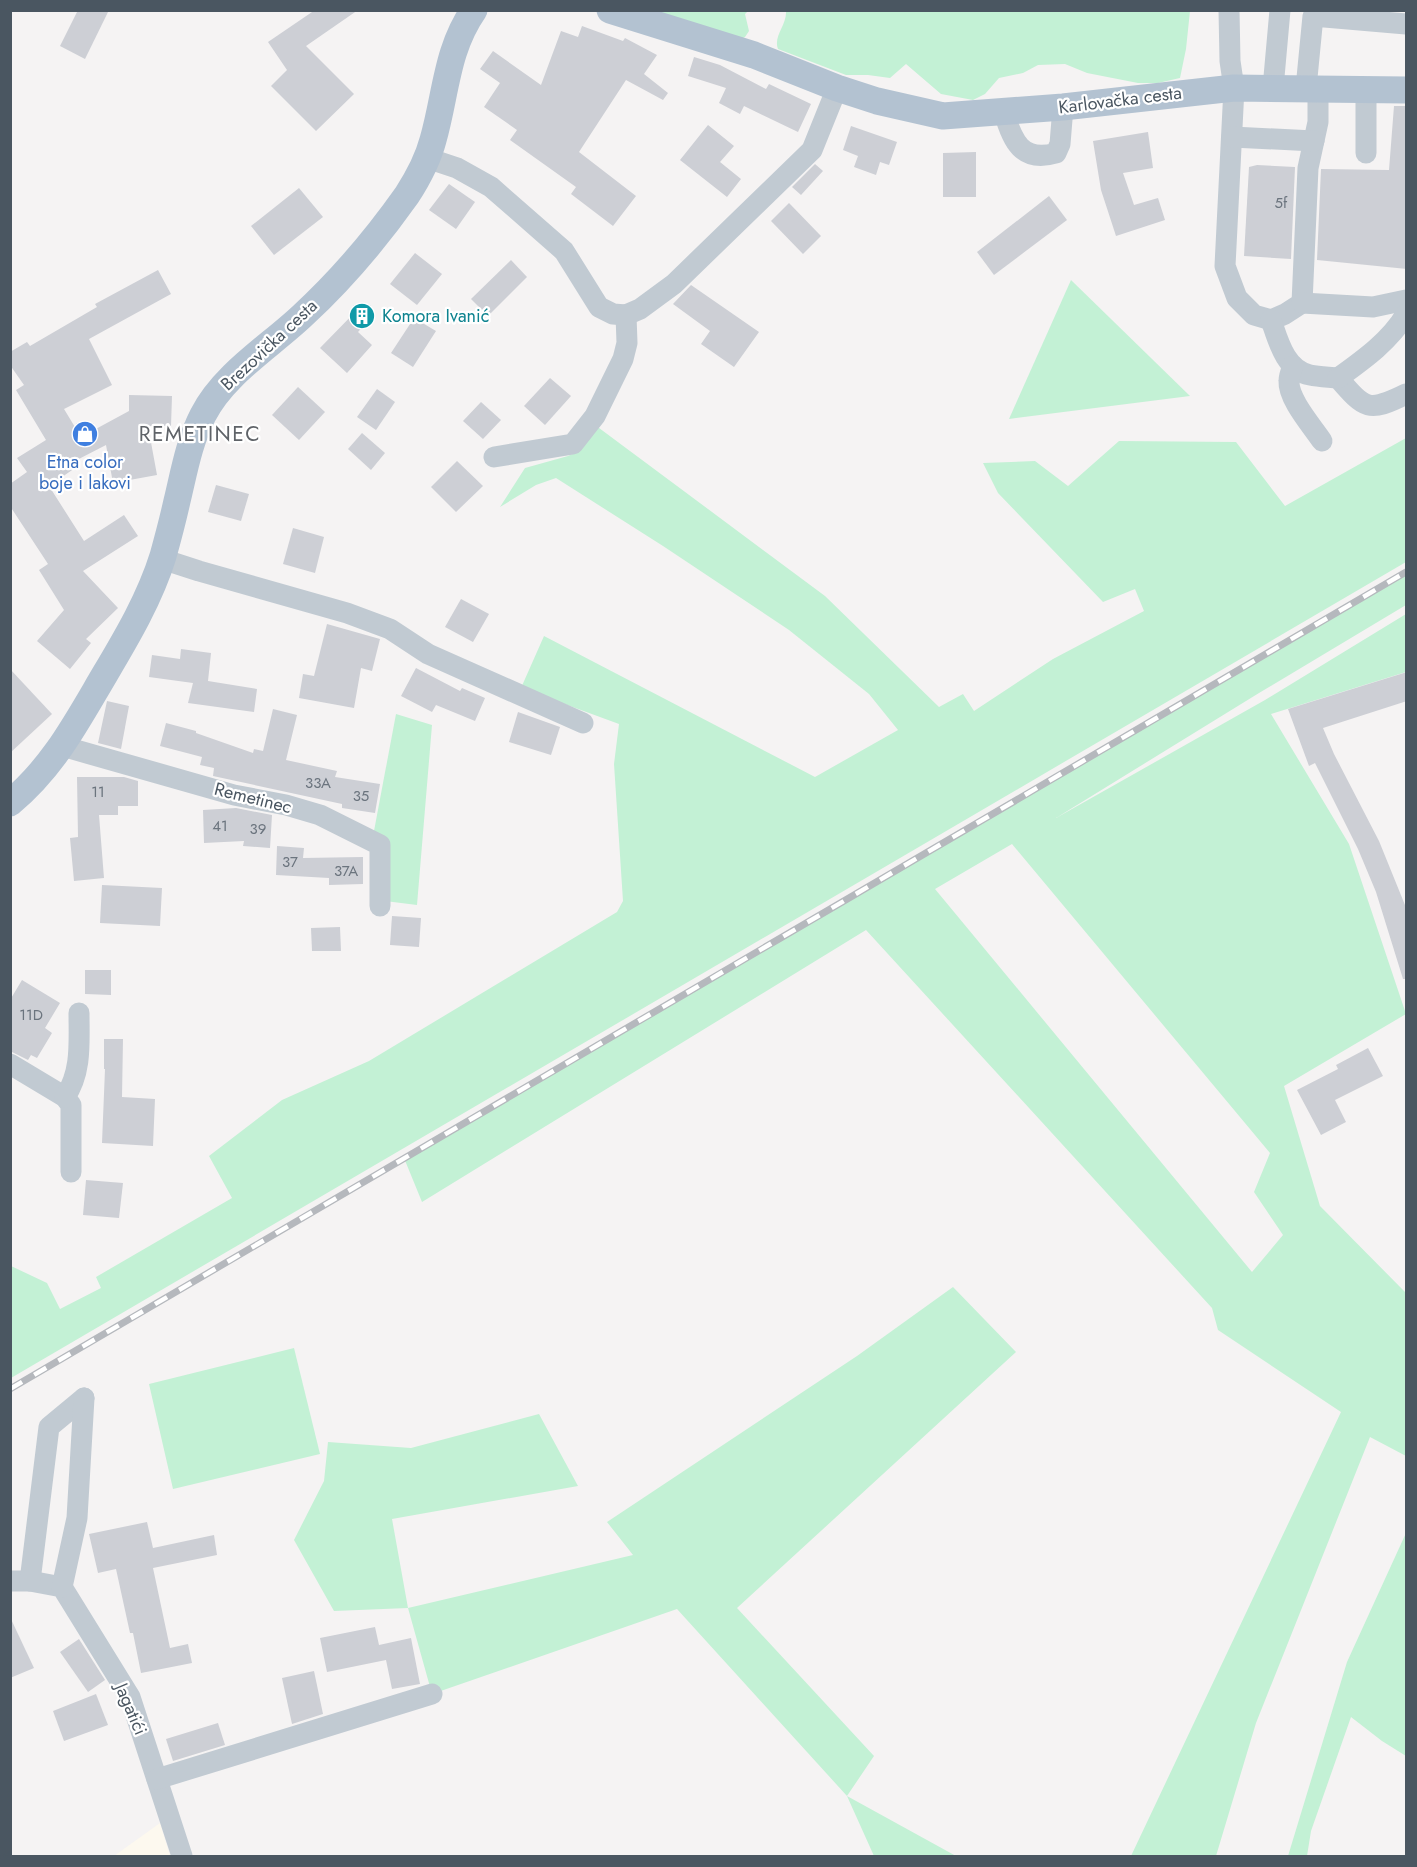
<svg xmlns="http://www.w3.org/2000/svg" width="1417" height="1867" font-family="Jost,sans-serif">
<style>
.commercial{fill:#fdf9ef}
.green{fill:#c3f1d5;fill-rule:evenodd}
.building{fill:#cdcfd5}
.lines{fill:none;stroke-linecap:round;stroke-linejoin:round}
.minor{stroke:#c1cad2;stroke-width:21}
.major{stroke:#b3c2d1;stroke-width:27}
.rail-casing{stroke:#b5b8bd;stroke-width:7}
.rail{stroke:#fff;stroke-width:4.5;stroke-dasharray:14;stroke-linecap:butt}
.labels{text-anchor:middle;stroke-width:4.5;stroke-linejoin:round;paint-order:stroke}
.number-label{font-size:15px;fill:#6b747e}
.street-label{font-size:18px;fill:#4a5661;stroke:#fff}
.culture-label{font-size:18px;fill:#0d838f;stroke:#fff;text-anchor:start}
.shop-label{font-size:18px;fill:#366cbe;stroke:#fff}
.quarter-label{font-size:21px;letter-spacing:1.5px;fill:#5f6368;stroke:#fff}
</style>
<rect width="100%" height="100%" fill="#f5f3f3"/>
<polygon class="commercial" points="160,1823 170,1856 114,1856"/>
<g class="green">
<polygon points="649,11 748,11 745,14 749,31 745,37 741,39"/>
<path d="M786,11v-1l404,1 -4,38 -6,29 -22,5h-20l-51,-10 -22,-9 -27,1 -15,8 -24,5 -14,16 -12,6 -32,-6 -35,-30 -16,14 -22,-3h-22l-68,-26c-5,-13 9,-24 8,-38z"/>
<polygon points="1071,280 1190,396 1009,419"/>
<polygon points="595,425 825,596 939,707 963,694 974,711 1053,659 1144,611 1135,589 1103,602 998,493 983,463 1035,461 1068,486 1119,441 1236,442 1285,506 1406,438 1406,562 11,1378 11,1266 47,1283 60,1309 101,1288 96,1277 232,1198 209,1156 282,1100 369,1061 617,912 623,901 614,764 619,724 521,688 544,636 815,777 898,730 869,694 789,630 663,546 556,478 536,485 500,507 525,468 568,456 579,451"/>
<path d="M1406,572v33l-147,88 -203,125 209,-118 141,-86v58l-135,42 78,130 57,170 -122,72 36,120 86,87v163l-36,-19 -114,286 -40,133h-85l210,-444 -123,-82 -6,-22 -346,-378 -444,272 -18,-44zM1012,844l258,309 -16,39 29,43 -31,37 -317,-383z"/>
<polygon points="396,714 432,725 417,905 385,901 374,831"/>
<polygon points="953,1287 1016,1352 737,1608 874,1756 847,1796 956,1856 874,1856 847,1796 677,1609 432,1694 408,1608 334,1611 294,1540 324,1481 328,1442 411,1448 539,1414 578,1486 392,1519 408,1608 633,1555 607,1522 857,1356"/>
<polygon points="294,1348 320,1454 173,1489 149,1384"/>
<polygon points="1406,1533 1406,1756 1382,1741 1351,1717 1311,1831 1307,1856 1288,1856 1347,1662"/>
</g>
<g class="building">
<polygon points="78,10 109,10 85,59 60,46"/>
<polygon points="315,10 358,10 306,46 354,94 316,131 271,86 287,70 268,42"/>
<polygon points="582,26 623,41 625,38 657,55 644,74 668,93 663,100 626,80 579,152 636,196 613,226 571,194 576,187 510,140 517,130 484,107 500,83 480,69 493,51 541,85 561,31 578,37"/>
<polygon points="694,57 720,65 766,89 769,84 811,104 798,132 744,106 740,114 719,103 726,88 688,76"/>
<polygon points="1394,106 1407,106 1407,269 1317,260 1321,169 1389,170"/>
<polygon points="708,125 734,146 720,162 741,179 727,197 680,160"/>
<polygon points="851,126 897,142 889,165 880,162 876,175 854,167 858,156 843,150"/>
<polygon points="1148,132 1153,168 1123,173 1134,205 1158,198 1165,220 1116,236 1101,190 1093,141"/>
<polygon points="976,152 976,197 943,197 943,153"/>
<polygon points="815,164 823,171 801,195 792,187"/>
<polygon points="1257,165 1295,167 1291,259 1244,256 1249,167"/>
<polygon points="449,184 475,202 456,229 429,210"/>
<polygon points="299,188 323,217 274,255 251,226"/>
<polygon points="1049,196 1067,220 994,275 977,252"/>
<polygon points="789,203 821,236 803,254 771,221"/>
<polygon points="415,253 442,274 417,305 390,284"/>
<polygon points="511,260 527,277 488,316 471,299"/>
<polygon points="158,270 171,294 89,339 112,385 64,409 81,437 129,411 129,395 172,396 171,426 148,426 157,475 113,483 106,445 71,463 75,468 49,486 84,541 124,515 138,536 83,571 118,608 86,639 91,643 70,669 37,641 64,610 39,570 48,564 10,506 10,484 27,472 17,458 46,440 16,390 24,385 10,365 10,352 27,342 30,346 97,307 95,304"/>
<polygon points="691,285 759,332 734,367 701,344 710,331 673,304"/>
<polygon points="361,306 372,316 358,332 372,345 347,373 320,348"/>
<polygon points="414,318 436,331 413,367 391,353"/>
<polygon points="550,378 571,396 545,425 524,406"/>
<polygon points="298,387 325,412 299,440 272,415"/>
<polygon points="377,389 395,402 376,430 357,417"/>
<polygon points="481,402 501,420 483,439 463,421"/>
<polygon points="362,433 385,453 371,470 348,449"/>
<polygon points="457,461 483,486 456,512 431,487"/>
<polygon points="216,485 249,494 241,521 208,512"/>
<polygon points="293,528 324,537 315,573 283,564"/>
<polygon points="461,599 489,614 473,642 445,627"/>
<polygon points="327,624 380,639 372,671 361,668 354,708 299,698 303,674 314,676"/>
<polygon points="181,649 211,653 208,681 257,689 254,712 188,703 193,683 149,677 152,655 180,659"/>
<polygon points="416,668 460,691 462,688 485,698 475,721 436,705 432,712 401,696"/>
<polygon points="10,669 52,714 10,753"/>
<polygon points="1407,672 1407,701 1323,728 1334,754 1379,841 1407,910 1407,979 1403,979 1376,892 1358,849 1315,763 1309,766 1288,709"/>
<polygon points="107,701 129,706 121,749 98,743"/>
<polygon points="273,709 297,715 286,760 337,771 335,777 380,784 375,813 342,808 342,804 213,776 214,768 200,765 202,757 160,746 166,723 196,731 196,733 253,753 254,749 263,751"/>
<polygon points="518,712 560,727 551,755 509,742"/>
<polygon points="77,777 124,777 138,781 138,806 118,806 118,815 99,815 104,878 74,881 70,838 78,837"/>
<polygon points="236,808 272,815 270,848 243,846 244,841 204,843 203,810"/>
<polygon points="277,846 304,848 303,858 363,857 363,884 329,885 329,878 276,875"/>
<polygon points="102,885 162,888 160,926 100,923"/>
<polygon points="392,916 421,918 419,947 390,945"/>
<polygon points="340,927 341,951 312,951 311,928"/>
<polygon points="85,970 111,970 111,995 85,994"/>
<polygon points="22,980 60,1003 45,1028 52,1033 37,1058 31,1055 28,1060 10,1051 10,1000"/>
<polygon points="104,1039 123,1039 122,1097 155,1099 153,1146 102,1143 105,1069 104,1069"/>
<polygon points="1368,1048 1383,1076 1335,1100 1346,1122 1321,1135 1297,1090 1338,1069 1336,1065"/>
<polygon points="86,1180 123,1183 119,1218 83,1215"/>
<polygon points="147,1522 153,1548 214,1535 217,1555 153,1568 170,1648 188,1644 192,1663 141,1673 133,1633 130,1633 116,1569 98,1573 89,1534"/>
<polygon points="10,1617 34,1668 10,1678"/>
<polygon points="375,1627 379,1645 411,1638 420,1684 392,1689 386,1660 327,1672 320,1638"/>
<polygon points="79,1639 105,1680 88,1692 60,1652"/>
<polygon points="314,1671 323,1714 292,1724 282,1678"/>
<polygon points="96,1694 108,1725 64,1741 53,1711"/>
<polygon points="218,1723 225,1745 173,1761 166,1739"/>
</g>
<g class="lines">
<g class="minor">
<polyline points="1229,10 1230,61 1234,88 1225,266 1237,298 1254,315 1271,320 1285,314 1302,303 1308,168 1318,122 1318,88"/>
<polyline points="1273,88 1280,10"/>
<polyline points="1306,88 1313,16 1406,24"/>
<polyline points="1366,89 1366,153"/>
<path d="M1004,112c8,29 18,51 52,41l4,-9 3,-37"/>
<polyline points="1232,137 1314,141"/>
<polyline points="427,158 457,168 491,187 564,251 599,307 613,314 626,315"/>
<polyline points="1302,303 1373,307 1406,300"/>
<path d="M1271,320c7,20 14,50 39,55 9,2 19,2 28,3 27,31 30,35 68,16"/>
<path d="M1293,366c-2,5 -4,10 -4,15 -1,18 23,45 33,60"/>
<path d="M1338,378c25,-18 52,-37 68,-64"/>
<polyline points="494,457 573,444 595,416 623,359 627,343 626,315 640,309 674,284 812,150 837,88"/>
<polyline points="162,559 199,571 347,613 390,629 428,654 583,723"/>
<polyline points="62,746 234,795 286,805 320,815 380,845 380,906"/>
<polyline points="10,1064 65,1097 71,1105 71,1172"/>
<path d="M65,1097c17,-25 14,-55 14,-84"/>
<polyline points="10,1581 30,1581 62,1587 130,1697 182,1856"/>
<polyline points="30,1581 49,1427 84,1398"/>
<polyline points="62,1587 77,1518 84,1398"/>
<polyline points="157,1779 432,1694"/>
</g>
<g class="major">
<polyline points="610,10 754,55 837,88 877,101 943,116 1063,107 1234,88 1406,90"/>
<path d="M10,803c44,-37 66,-80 95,-129 22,-37 45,-76 58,-118 5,-18 10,-37 14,-55 7,-29 12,-59 26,-86 21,-41 66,-68 99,-99 38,-35 76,-80 105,-121 11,-17 21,-36 26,-55 13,-45 13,-90 41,-130"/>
</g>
<g class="rail-casing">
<polyline id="rail" points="10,1389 1406,572"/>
</g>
<use href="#rail" class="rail"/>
</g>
<defs>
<g id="building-disc" transform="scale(1.35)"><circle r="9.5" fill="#0f9aa8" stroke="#fff"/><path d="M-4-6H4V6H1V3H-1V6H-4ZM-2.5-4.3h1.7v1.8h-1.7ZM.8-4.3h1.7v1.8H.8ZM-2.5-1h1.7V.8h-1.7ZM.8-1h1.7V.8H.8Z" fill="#fff"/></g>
<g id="shop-disc" transform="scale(1.35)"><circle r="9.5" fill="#3f7fe0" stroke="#fff"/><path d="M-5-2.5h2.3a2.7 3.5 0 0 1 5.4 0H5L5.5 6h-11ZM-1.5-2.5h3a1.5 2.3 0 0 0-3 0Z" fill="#fff"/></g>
</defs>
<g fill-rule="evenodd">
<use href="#building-disc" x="362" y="316"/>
<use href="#shop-disc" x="85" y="434"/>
</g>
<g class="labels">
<g class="number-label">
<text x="1281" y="208">5f</text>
<text x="318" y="788">33A</text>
<text x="98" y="797">11</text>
<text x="361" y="801">35</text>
<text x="220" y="831">41</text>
<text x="258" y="834">39</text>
<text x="290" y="867">37</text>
<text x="346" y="876">37A</text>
<text x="31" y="1020">11D</text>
</g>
<g class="street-label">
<text transform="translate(1120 100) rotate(-7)" y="6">Karlovačka cesta</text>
<text transform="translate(269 345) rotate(-43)" y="6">Brezovička cesta</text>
<text transform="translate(253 798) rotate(14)" y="6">Remetinec</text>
<text transform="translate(131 1709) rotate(67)" y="6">Jagatići</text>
</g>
<g class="culture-label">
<text x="382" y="322">Komora Ivanić</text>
</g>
<g class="shop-label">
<text x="85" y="468">Etna color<tspan x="85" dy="21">boje i lakovi</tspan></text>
</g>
<g class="quarter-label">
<text x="200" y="441">REMETINEC</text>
</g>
</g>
<rect width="1417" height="1867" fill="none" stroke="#4a5661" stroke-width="24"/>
</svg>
